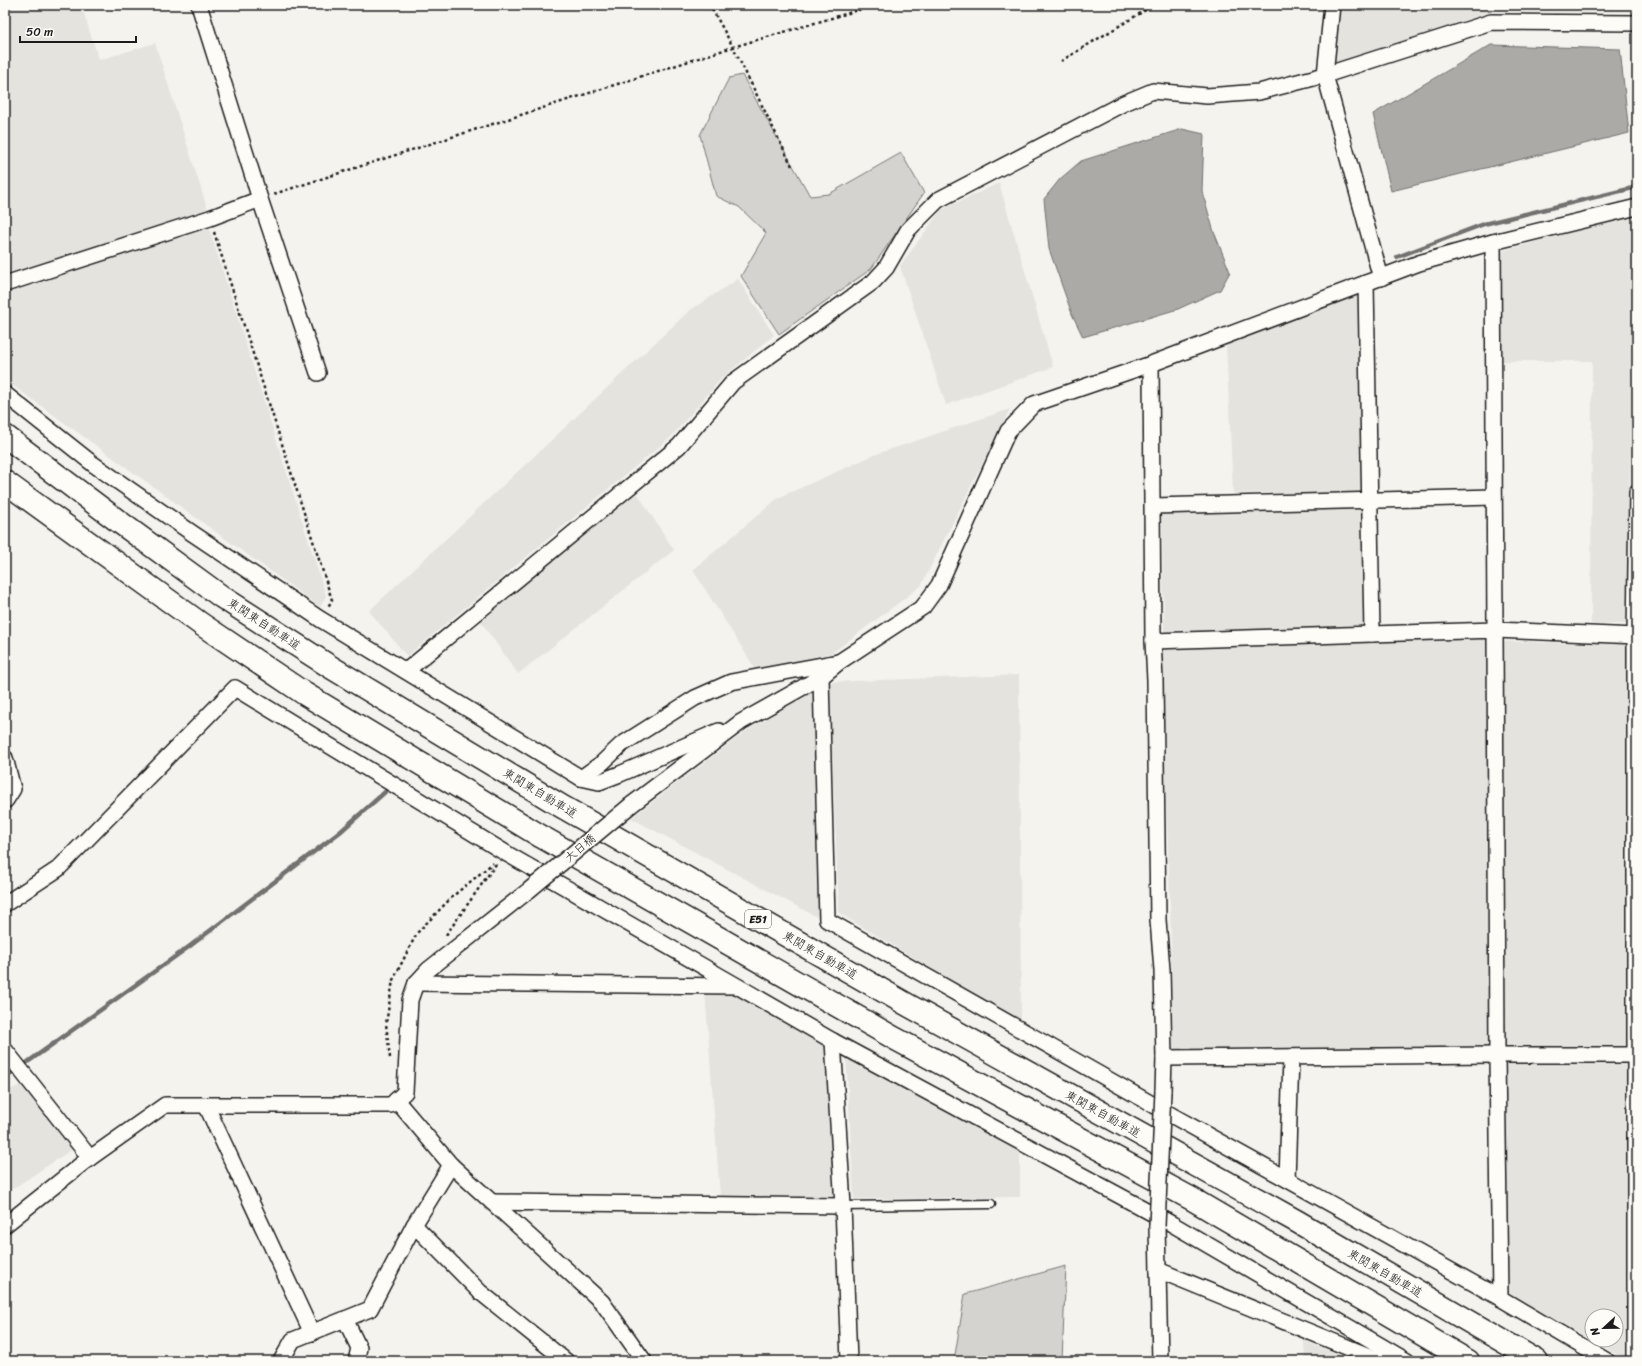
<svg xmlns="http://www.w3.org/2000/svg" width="1642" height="1366" font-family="Sriracha,'Klee One',sans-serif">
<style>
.built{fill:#e4e3de;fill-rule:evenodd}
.green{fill:#d4d3cf;stroke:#787876}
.water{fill:#abaaa6;stroke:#72716f}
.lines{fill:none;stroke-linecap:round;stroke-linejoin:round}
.stream{stroke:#72716f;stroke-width:4.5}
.service-casing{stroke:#1c1c1c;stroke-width:11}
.minor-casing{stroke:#1c1c1c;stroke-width:18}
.motorway-casing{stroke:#1c1c1c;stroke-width:25}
.path{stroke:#1c1c1c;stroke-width:2.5;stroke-dasharray:3 3;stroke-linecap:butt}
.service{stroke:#fdfcf7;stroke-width:8}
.minor{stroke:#fdfcf7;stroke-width:15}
.motorway{stroke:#fdfcf7;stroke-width:22}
.minor-bridge-casing{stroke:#1c1c1c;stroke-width:18;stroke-linecap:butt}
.minor-bridge{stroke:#fdfcf7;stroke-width:15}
.labels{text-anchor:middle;stroke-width:3;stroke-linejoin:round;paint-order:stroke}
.shield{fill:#fdfcf7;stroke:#605f5e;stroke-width:1}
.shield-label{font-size:11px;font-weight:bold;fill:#1c1c1c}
.street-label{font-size:12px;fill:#1c1c1c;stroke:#fdfcf7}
</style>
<rect width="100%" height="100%" fill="#f4f3ee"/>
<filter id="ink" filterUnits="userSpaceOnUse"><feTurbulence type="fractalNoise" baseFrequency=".025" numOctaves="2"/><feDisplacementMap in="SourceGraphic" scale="8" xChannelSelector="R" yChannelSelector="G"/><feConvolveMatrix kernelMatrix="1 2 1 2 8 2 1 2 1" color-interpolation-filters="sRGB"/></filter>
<g filter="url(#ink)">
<g class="built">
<polygon points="5,5 81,5 99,60 155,43 208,211 5,277"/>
<polygon points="1341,5 1493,5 1493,11 1334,63"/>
<polygon points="999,183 1053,367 946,405 900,266 941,210"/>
<polygon points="1635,215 1627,624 1591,624 1592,361 1500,361 1501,251"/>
<polygon points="208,225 326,596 320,607 5,380 5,290"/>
<polygon points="738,279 774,335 722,378 671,437 407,656 369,611 689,311"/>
<polygon points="1361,293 1362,494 1233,493 1226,343"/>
<polygon points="1010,409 921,586 832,653 756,670 693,570 778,498 874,455"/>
<polygon points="637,493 674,550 518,674 479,619"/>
<polygon points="1362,508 1365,627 1164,632 1162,514"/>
<polygon points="1490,639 1489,1048 1173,1050 1170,899 1160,648"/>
<polygon points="1502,641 1626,645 1629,1046 1505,1047"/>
<polygon points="1019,675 1021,1022 839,913 829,682"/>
<polygon points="815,690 819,918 631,818 749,729"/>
<polygon points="705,990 735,991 829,1047 836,1196 720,1196"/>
<polygon points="846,1055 1020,1149 1020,1197 854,1199"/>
<path d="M1503,1063l127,1 -3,296 -120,-68zM1592,1316h24v24h-24z"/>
<polygon points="23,1084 74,1148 5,1194 5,1092"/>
<polygon points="1304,1341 1357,1361 1305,1361"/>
</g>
<g class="green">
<polygon points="742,75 810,196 829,194 901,153 924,193 871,269 779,334 741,276 766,233 739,207 716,196 700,135 729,78"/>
<polygon points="1066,1266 1062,1361 954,1361 965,1294"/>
</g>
<g class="water">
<polygon points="1491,45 1620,49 1629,133 1391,191 1373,114"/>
<polygon points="1182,129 1204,134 1202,191 1214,232 1230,272 1220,290 1178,309 1083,337 1072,314 1049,249 1044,199 1060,179 1081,161"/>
</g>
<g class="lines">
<g class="stream">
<polyline points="1397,257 1484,224 1637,187"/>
<polyline points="5,1076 11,1074 190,946 340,832 385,792"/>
</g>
<g class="service-casing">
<polyline id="service" points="843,1206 991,1204"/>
</g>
<g class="minor-casing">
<g id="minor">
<polyline points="199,5 260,199 318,373"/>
<polyline points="1332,5 1325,75 1381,278"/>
<polyline points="1493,242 1495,630 1637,636"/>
<polyline points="1366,283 1372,634"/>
<polyline points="5,284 210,218 260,199"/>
<polyline points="1151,364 1153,641 1155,680 1158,920 1162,970 1164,1058 1163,1091"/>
<polyline points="5,394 93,464 192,533 320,619 581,778 599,782 620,774 719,731"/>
<polyline points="1153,506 1494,497"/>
<polyline points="1153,641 1495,630 1497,1055 1500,1298"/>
<polyline points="406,671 679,446 733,382 873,282 886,268 908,230 938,200 1124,103 1153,91 1207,96 1259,92 1325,75 1491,22 1637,23"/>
<polyline points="821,677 827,920 1173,1116 1500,1298 1607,1361"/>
<polyline points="5,758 13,789 6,800 5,800"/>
<polyline points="581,778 602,763 621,745 695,698 731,682 838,662"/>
<polyline points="631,805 741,722 821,677 839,662 923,607 939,585 1008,431 1034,404 1151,364 1419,263 1493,242 1637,207"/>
<polyline points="5,904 58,869 235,688 509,855 833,1041 1172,1224 1407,1361"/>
<polyline points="416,983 736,986"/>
<polyline points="833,1041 843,1206 849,1361"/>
<polyline points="5,1050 90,1158"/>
<polyline points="1164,1058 1497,1055 1637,1055"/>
<polyline points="396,1100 451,1165 602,1302 644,1361"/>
<polyline points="206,1105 312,1333"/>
<polyline points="1287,1179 1291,1058"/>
<polyline points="492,1202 843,1206"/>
<polyline points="5,1225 83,1163 165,1105 391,1105 405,1092 410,1000 416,983 428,970 528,891"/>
<polyline points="414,1225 480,1292 566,1361"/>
<polyline points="1157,1226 1160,1361"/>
<polyline points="1158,1270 1381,1361"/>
<polyline points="345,1319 359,1348 356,1361"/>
<polyline points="281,1361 293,1340 370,1309 414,1225 451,1165"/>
<polyline points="1635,1361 1635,636 1637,492"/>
</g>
</g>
<g class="motorway-casing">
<g id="motorway">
<polyline points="5,436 118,521 222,597 329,666 561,806 906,1004 1298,1222 1537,1361"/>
<polyline points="5,482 201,624 305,694 542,837 894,1038 1192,1199 1468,1361"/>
</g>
</g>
<g class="path">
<polyline points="1061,61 1154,5"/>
<polyline points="792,166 733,47 876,5"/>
<polyline points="274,194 733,47 710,5"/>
<polyline points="214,232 332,600 328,607"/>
<polyline points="446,935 496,864"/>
<polyline points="390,1058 386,1024 393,980 417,933 453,896 493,863"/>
</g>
<use href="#service" class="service"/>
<use href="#minor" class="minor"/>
<use href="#motorway" class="motorway"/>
<g class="minor-bridge-casing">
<g id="minor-bridge">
<polyline points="528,891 631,805"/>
<polyline points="1157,1226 1163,1091"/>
</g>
</g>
<use href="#minor-bridge" class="minor-bridge"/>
</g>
</g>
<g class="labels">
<rect class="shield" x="745" y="910" width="26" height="18" rx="3"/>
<g class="shield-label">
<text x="758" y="923">E51</text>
</g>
<g class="street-label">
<text transform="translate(264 624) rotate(33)" y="4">東関東自動車道</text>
<text transform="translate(540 793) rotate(31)" y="4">東関東自動車道</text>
<text transform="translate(580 848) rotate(-40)" y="4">大日橋</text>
<text transform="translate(820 955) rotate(30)" y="4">東関東自動車道</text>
<text transform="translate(1103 1114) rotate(29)" y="4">東関東自動車道</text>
<text transform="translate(1385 1273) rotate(30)" y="4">東関東自動車道</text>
</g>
</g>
<rect width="1642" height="1366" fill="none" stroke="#fdfcf7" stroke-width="20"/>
<rect x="10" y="10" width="1622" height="1346" fill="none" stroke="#1c1c1c" stroke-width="1.5" filter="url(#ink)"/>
<g transform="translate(1604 1328) rotate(248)"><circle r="19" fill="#fdfcf7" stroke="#a3a29f"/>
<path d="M0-3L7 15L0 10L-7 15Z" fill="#1c1c1c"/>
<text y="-6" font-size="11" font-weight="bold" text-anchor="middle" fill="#1c1c1c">N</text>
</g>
<path d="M20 36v6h116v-6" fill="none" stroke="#1c1c1c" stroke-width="2"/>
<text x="26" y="36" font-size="12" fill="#1c1c1c" stroke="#fdfcf7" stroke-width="3" paint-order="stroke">50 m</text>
</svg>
